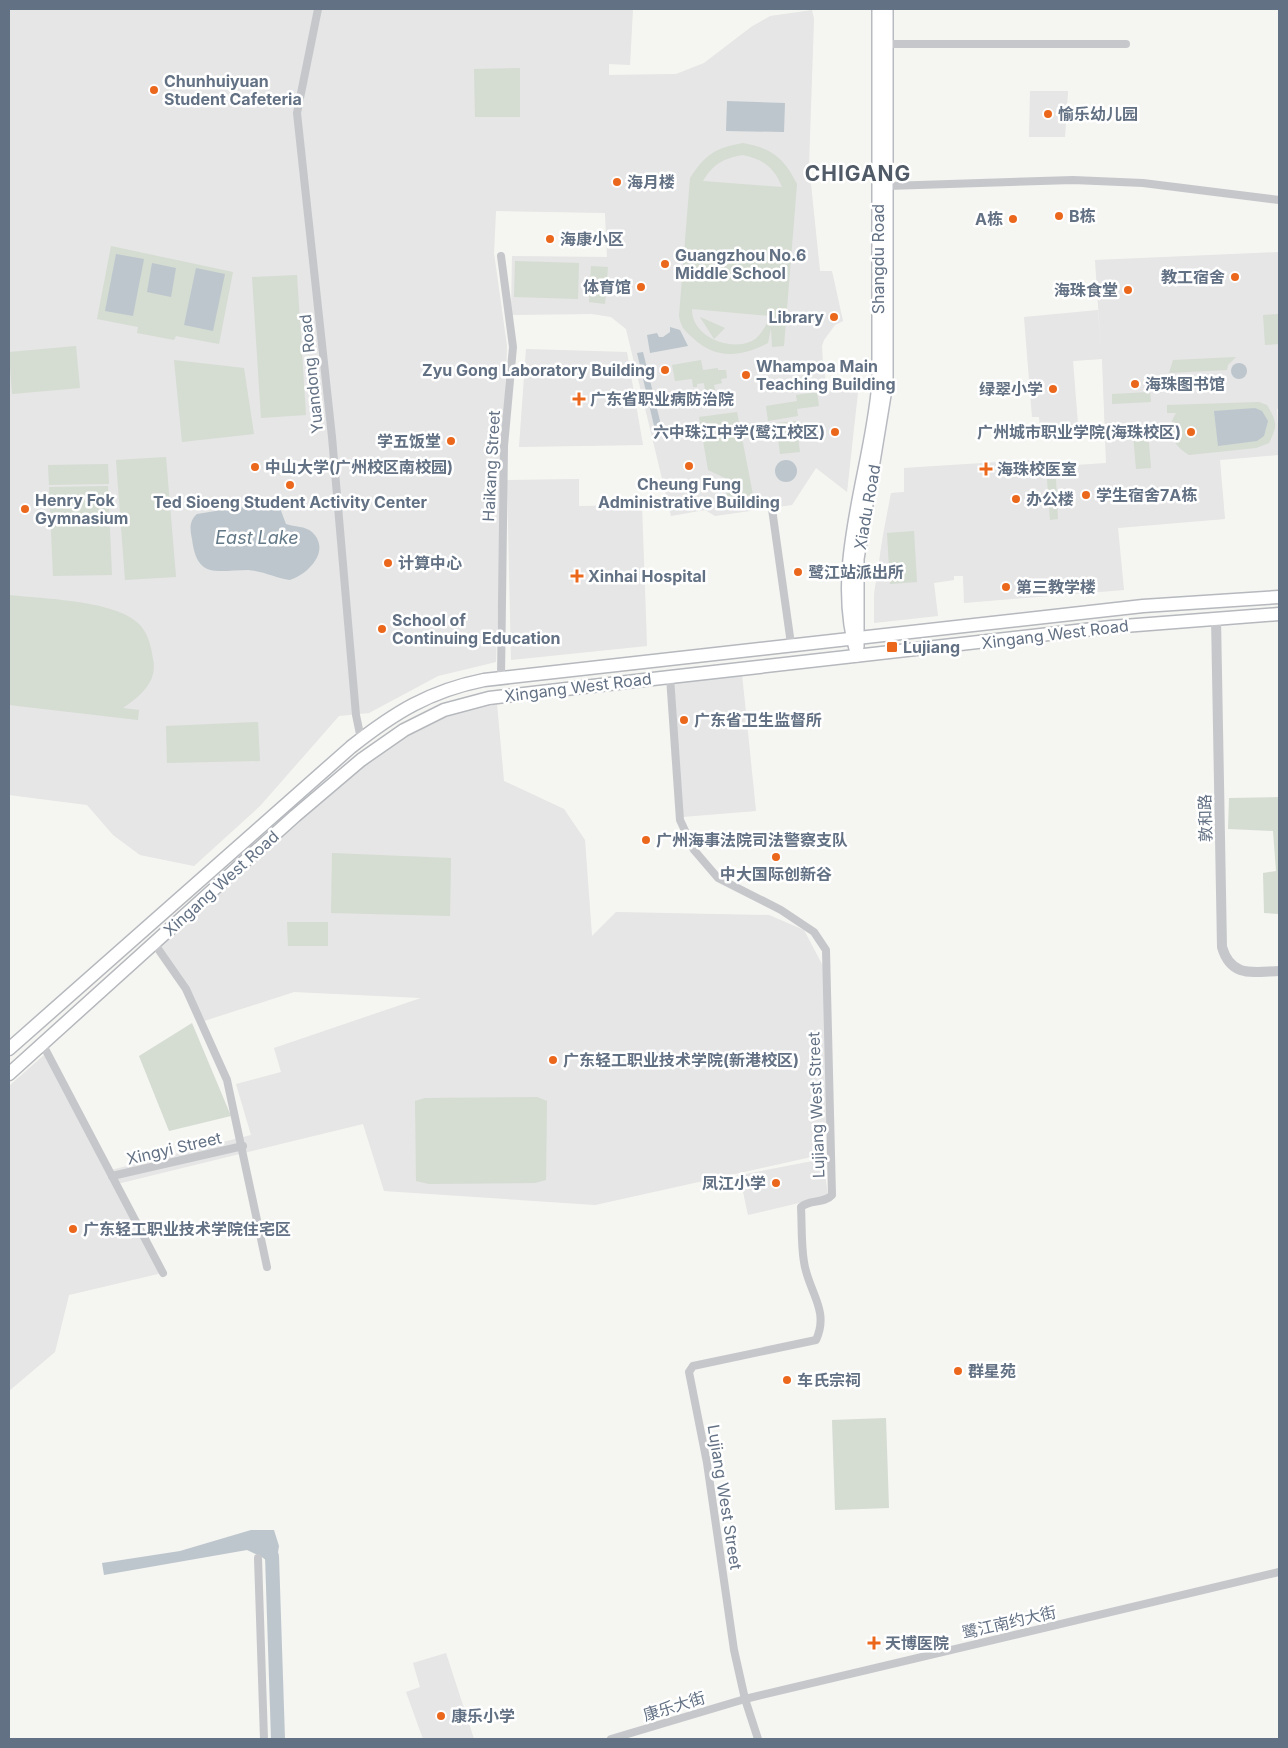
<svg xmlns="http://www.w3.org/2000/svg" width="1288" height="1748" font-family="Inter,'Noto Sans SC',sans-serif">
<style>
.built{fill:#e5e6e5}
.green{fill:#d5dcd2;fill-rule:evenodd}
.water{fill:#bdc6cd}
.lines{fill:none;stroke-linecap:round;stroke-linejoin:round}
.river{stroke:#bdc6cd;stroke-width:14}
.secondary-casing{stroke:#b7bac0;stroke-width:14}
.primary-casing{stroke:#b5b8bd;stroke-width:15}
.minor{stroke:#c5c7cb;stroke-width:8}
.tertiary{stroke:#c5c7cb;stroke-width:10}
.secondary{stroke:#fff;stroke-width:11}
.primary{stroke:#fff;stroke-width:12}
.poi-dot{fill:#ea671c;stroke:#fff;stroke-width:2}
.labels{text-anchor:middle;stroke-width:5;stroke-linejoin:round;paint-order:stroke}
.poi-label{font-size:16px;font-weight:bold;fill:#637184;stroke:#fff;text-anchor:start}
.street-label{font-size:16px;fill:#637184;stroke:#fff}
.water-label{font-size:18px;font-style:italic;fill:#637988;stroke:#fff}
.district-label{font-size:21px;font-weight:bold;letter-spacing:1px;fill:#515b68;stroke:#fff}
</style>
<rect width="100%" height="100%" fill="#f5f5f1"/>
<g class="built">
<polygon points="9,9 633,9 630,65 609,64 609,75 676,74 704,63 751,27 770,16 812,10 814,19 809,165 820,271 832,271 843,321 835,325 824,340 822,346 823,365 828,391 859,383 847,492 816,468 792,505 715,516 705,510 671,516 626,329 611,317 592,314 511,315 512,256 607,257 605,213 496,211 494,253 507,346 496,662 438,676 369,713 339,716 260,806 194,866 140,855 113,835 87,805 9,795"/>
<polygon points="1030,91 1068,91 1065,137 1029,137"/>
<polygon points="1279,252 1279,408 1277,409 1279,455 1220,460 1225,519 1118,528 1124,590 964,603 963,576 954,576 954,580 934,583 938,616 874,623 874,594 883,535 891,493 904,492 904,468 1028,460 1048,460 1061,466 1106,463 1102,359 1073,361 1078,425 1040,428 1039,417 1032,417 1024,317 1098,310 1101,351 1095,260"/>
<polygon points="526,349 627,352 643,445 519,447"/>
<polygon points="579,479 579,506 642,505 647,646 511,660 507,480"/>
<polygon points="742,674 756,811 682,817 671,681"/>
<polygon points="497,704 504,781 564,809 585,840 592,936 616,912 769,915 804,930 823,966 831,1112 820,1155 595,1205 384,1191 363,1124 117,1184 162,1273 69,1295 55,1352 9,1391 9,1086 44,1055 107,1171 251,1135 236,1084 281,1072 274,1048 421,998 294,992 204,1021 159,946 378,752 423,723"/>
<polygon points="823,1159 828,1196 748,1215 742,1187 727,1191 725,1178"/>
<polygon points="446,1653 474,1739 423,1739 406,1692 420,1687 413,1663"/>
</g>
<g class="green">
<polygon points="520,68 520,117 475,117 474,69"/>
<path d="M743,143c29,5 41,15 54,41l-13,162 -12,1 -1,-19 -3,15c-26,14 -52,17 -75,-5 -9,-8 -12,-11 -14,-22l11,-138c16,-24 25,-30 53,-35zM743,155c20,4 32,13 39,32l-79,-6c10,-17 21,-23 40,-26zM692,309l79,7c-5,9 -10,20 -19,25 -23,11 -61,-5 -60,-32z"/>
<polygon points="111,246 233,272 219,344 176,336 174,340 137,333 138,327 97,319"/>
<polygon points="515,261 579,263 578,299 514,297"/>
<polygon points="591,266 608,267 605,304 589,302"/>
<polygon points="297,275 306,415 261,418 252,277"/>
<polygon points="1279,314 1279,344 1265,345 1263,315"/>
<polygon points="700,317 725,328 714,339"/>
<polygon points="76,346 80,388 12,394 9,352"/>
<polygon points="1236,357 1228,365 1227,370 1169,373 1173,360"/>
<polygon points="174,360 244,368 254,434 182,442"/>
<polygon points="701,360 703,370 718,368 718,370 726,370 727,378 721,379 722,383 714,385 715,390 705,391 704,383 697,384 697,387 693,387 692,379 675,381 672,365"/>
<polygon points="817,392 819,406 797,409 798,416 768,421 766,406 797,401 796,395"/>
<polygon points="1150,392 1151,402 1112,404 1112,394"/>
<path d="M1259,402l8,3c10,17 11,20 2,38l-13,5 -67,7c-17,-10 -24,-25 -13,-42h-9v-8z"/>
<polygon points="737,412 753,495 719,500 719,496 727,495 725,478 708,470 699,417"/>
<polygon points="796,421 800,452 780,454 776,423"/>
<polygon points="1148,432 1151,468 1136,469 1133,434"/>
<polygon points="166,457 176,577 125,580 116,460"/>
<polygon points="108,464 109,484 49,485 48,465"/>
<polygon points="1047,479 1056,479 1058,519 1050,520"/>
<polygon points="108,486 112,575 53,576 49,487"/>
<polygon points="914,531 917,582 890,584 887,533"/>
<path d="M9,595c34,4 106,5 130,29 9,9 12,22 14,35 5,23 -13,37 -30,49l16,2 -1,10 -129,-15z"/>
<polygon points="258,722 260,761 167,763 166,726"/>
<polygon points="1279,797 1279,914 1264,913 1263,873 1276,871 1273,831 1228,829 1229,798"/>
<polygon points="332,853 451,858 450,916 331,913"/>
<polygon points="328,922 328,946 288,946 287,922"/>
<polygon points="192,1023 231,1116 169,1131 139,1056"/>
<polygon points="537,1097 547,1101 546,1180 535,1183 429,1184 416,1181 415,1101 425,1098"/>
<polygon points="886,1418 889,1508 835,1510 832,1420"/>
</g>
<g class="water">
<polygon points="727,101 785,103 784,132 726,131"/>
<polygon points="116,254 144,259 133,316 105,311"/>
<polygon points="152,263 176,268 171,297 147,292"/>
<polygon points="196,268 225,274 213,331 184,325"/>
<polygon points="670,327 680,330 688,346 650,353 647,335 657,333 659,337 663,337 670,332"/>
<polygon points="643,352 662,429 655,430 637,353"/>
<circle cx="1239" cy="371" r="8"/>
<polygon points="1255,408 1262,411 1268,421 1264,436 1257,441 1218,446 1214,411"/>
<circle cx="786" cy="471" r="11"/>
<path d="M271,502l7,1 8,21c9,3 19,2 26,8 20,19 -5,43 -22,48 -14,-2 -27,-9 -42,-10 -31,0 -51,10 -56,-31 -2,-10 -3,-18 5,-25z"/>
<polygon points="251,1530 274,1530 279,1546 275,1571 264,1558 247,1550 104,1575 102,1563 180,1551"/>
</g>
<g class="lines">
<polyline class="river" points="268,1553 272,1556 278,1739"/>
<g class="secondary-casing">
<g id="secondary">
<polyline points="858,647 858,559 887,383 887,9"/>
<path d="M857,656c-28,-89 14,-184 21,-273v-374"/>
</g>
</g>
<g class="primary-casing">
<g id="primary">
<path d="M9,1049l342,-302c43,-34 78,-56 133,-67l659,-74 136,-9"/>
<polyline points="9,1074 295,816 361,760 404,730 444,710 489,698 670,677 1111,627 1279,614"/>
</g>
</g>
<g class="minor">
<polyline points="318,9 297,113 332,437 356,715 361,739"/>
<polyline points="888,44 1126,44"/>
<polyline points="888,186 1073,180 1143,183 1279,200"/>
<polyline points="501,256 513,347 504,446 501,678"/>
<polyline points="772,509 791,644"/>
<path d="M670,677l10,143 14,30 24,28 63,32 33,22 12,18 6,245c-8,9 -22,4 -31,12 1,18 0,37 3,55 4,29 26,48 12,78l-123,26 -4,6 18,91 27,187 11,49 13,40"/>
<polyline points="154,943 186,989 227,1080 267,1267"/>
<polyline points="42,1043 163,1273"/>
<polyline points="112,1176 243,1146"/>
<polyline points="258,1558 264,1739"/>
<polyline points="611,1739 745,1699 1279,1572"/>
</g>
<path class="tertiary" d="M1216,618l6,329c9,31 31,25 57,24"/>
<use href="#secondary" class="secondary"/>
<use href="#primary" class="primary"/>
</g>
<g class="poi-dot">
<circle cx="154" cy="90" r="5"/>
<circle cx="1048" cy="114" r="5"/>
<circle cx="617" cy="182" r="5"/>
<circle cx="1059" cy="216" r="5"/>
<circle cx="1013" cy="219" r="5"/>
<circle cx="550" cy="239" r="5"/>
<circle cx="665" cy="264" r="5"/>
<circle cx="1235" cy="277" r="5"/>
<circle cx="641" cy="287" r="5"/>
<circle cx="1128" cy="290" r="5"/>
<circle cx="834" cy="317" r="5"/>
<circle cx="665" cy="370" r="5"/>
<circle cx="746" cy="375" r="5"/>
<circle cx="1135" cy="384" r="5"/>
<circle cx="1053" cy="389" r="5"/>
<path d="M576.5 391.5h5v5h5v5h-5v5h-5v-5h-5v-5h5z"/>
<circle cx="835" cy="432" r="5"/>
<circle cx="1191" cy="432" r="5"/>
<circle cx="451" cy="441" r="5"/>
<circle cx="689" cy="466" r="5"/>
<circle cx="255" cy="467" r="5"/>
<path d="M983.5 461.5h5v5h5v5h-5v5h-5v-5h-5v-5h5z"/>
<circle cx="290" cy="485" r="5"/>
<circle cx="1086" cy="495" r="5"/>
<circle cx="1016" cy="499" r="5"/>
<circle cx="25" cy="509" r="5"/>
<circle cx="388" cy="563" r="5"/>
<circle cx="798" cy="572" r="5"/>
<path d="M574.5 568.5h5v5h5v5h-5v5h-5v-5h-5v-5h5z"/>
<circle cx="1006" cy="587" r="5"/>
<circle cx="382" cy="629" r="5"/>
<rect x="886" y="641" width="12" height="12" rx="2.5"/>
<circle cx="684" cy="720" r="5"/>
<circle cx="646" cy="840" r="5"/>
<circle cx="776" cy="857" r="5"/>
<circle cx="553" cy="1060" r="5"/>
<circle cx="776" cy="1183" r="5"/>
<circle cx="73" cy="1229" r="5"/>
<circle cx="958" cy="1371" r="5"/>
<circle cx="787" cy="1380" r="5"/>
<path d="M871.5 1635.5h5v5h5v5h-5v5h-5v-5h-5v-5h5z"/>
<circle cx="441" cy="1716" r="5"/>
</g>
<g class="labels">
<g class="poi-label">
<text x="164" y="87">Chunhuiyuan<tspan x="164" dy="18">Student Cafeteria</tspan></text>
<text x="1058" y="120">愉乐幼儿园</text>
<text x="627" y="188">海月楼</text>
<text x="1069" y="222">B栋</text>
<text x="1003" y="225" text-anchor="end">A栋</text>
<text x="560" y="245">海康小区</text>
<text x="675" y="261">Guangzhou No.6<tspan x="675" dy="18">Middle School</tspan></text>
<text x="1225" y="283" text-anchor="end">教工宿舍</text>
<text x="631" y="293" text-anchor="end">体育馆</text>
<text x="1118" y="296" text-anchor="end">海珠食堂</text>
<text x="824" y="323" text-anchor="end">Library</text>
<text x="756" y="372">Whampoa Main<tspan x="756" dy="18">Teaching Building</tspan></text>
<text x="655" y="376" text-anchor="end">Zyu Gong Laboratory Building</text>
<text x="1145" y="390">海珠图书馆</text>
<text x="1043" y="395" text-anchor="end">绿翠小学</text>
<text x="590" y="405">广东省职业病防治院</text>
<text x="825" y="438" text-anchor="end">六中珠江中学(鹭江校区)</text>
<text x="1181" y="438" text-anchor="end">广州城市职业学院(海珠校区)</text>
<text x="441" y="447" text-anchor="end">学五饭堂</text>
<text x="265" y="473">中山大学(广州校区南校园)</text>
<text x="997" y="475">海珠校医室</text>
<text x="689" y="490" text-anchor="middle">Cheung Fung<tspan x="689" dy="18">Administrative Building</tspan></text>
<text x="1096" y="501">学生宿舍7A栋</text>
<text x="1026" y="505">办公楼</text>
<text x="35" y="506">Henry Fok<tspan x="35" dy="18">Gymnasium</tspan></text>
<text x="290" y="508" text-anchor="middle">Ted Sioeng Student Activity Center</text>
<text x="398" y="569">计算中心</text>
<text x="808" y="578">鹭江站派出所</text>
<text x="588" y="582">Xinhai Hospital</text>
<text x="1016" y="593">第三教学楼</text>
<text x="392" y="626">School of<tspan x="392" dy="18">Continuing Education</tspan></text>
<text x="903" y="653">Lujiang</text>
<text x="694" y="726">广东省卫生监督所</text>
<text x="656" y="846">广州海事法院司法警察支队</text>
<text x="776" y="880" text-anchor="middle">中大国际创新谷</text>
<text x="563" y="1066">广东轻工职业技术学院(新港校区)</text>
<text x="766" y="1189" text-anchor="end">凤江小学</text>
<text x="83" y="1235">广东轻工职业技术学院住宅区</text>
<text x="968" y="1377">群星苑</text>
<text x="797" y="1386">车氏宗祠</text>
<text x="885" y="1649">天博医院</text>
<text x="451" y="1722">康乐小学</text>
</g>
<g class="street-label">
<text transform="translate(878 259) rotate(-90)" y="6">Shangdu Road</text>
<text transform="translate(311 374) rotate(-96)" y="6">Yuandong Road</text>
<text transform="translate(491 466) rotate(-87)" y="6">Haikang Street</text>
<text transform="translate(867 507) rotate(-80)" y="6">Xiadu Road</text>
<text transform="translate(1055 634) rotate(-7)" y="6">Xingang West Road</text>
<text transform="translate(578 687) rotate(-7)" y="6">Xingang West Road</text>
<text transform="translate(1205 818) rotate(-91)" y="6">敦和路</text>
<text transform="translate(221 883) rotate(-42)" y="6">Xingang West Road</text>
<text transform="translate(816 1105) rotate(-92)" y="6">Lujiang West Street</text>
<text transform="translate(174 1148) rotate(-13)" y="6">Xingyi Street</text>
<text transform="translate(725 1497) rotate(81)" y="6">Lujiang West Street</text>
<text transform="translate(1009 1622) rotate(-13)" y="6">鹭江南约大街</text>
<text transform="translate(674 1706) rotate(-17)" y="6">康乐大街</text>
</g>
<g class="water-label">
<text x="257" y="544">East Lake</text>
</g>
<g class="district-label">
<text x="858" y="181">CHIGANG</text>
</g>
</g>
<rect width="1288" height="1748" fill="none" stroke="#637184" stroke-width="20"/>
</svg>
